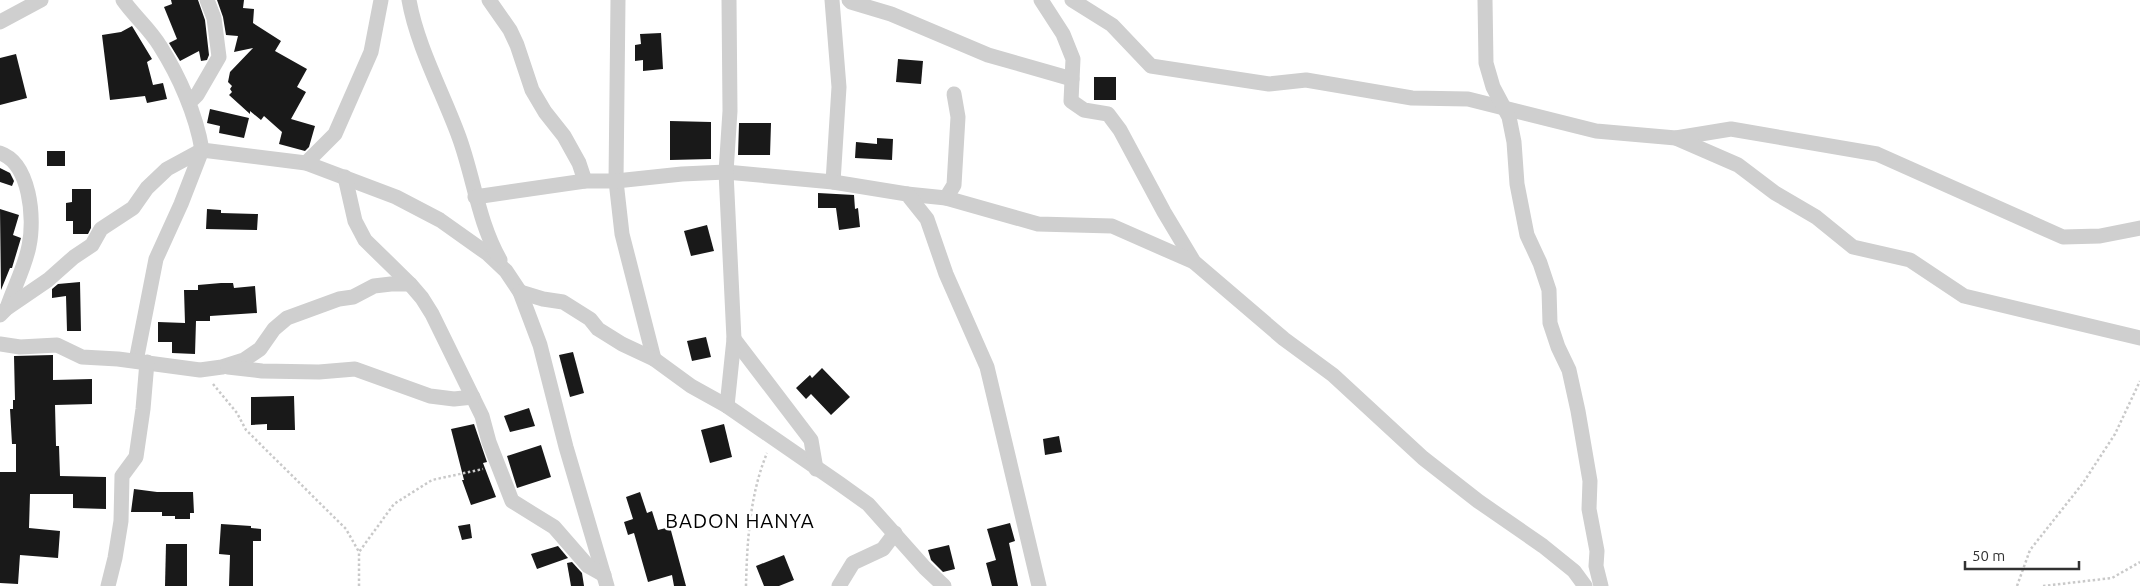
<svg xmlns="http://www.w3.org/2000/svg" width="2140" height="586" font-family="Ubuntu,sans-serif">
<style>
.building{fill:#191919}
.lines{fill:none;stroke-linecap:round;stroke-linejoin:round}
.path{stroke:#c9c9c9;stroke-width:2.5;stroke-dasharray:2.5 2.5;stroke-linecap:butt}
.minor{stroke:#cfcfcf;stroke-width:15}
.labels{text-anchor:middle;stroke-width:5;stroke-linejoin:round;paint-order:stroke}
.quarter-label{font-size:20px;letter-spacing:1px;fill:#000;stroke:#fff}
</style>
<rect width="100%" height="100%" fill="#fff"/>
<g class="building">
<polygon points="171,0 198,0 205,20 209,55 207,60 201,61 199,51 180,61 169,43 177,39 164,7 172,4"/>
<polygon points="217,0 244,0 243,8 254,9 253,23 281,41 275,51 307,69 297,87 306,92 291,119 315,126 309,147 305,151 279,144 282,132 264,116 261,120 250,111 250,114 229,95 232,92 230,89 232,86 228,82 230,72 253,48 234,52 238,36 226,35 223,17"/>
<polygon points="132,26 152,59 147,62 153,85 163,83 167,99 147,103 145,96 110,100 102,35 121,32"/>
<polygon points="661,33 663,69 643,71 643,60 635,61 635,45 641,44 640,34"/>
<polygon points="16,54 27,98 0,105 0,58"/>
<polygon points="898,59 923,61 921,84 896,82"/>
<rect x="1094" y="77" width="22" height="23"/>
<polygon points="210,109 249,118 244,138 219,133 220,126 207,123"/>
<polygon points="670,121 711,122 711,159 670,160"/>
<polygon points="739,123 771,123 770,155 738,155"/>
<polygon points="877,138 893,139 892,160 855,158 856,142 877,144"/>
<rect x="47" y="151" width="18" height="15"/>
<polygon points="0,168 10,173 14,181 12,186 0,182"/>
<polygon points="72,189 91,189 91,228 88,234 73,234 73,221 66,221 66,203 72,202"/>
<polygon points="818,193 854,195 855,209 858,208 860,227 839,230 836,208 818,208"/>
<polygon points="0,209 19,215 13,235 21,238 12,268 10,268 1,290"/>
<polygon points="207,209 221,210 221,213 258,214 257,230 206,229"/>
<polygon points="707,225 714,251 691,256 684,231"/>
<polygon points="80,282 81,331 67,331 66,296 52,298 52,289 58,284"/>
<polygon points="221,283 233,283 234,288 255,286 257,313 210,316 210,321 196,321 195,354 172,353 172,342 158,342 158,322 185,323 184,290 198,290 198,285"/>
<polygon points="706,337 711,357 692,361 687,341"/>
<polygon points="573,352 584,393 570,397 559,355"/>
<polygon points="53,355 53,380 92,379 92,404 55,405 56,446 59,446 60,476 106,477 106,509 73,508 73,494 30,494 29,528 60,531 58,558 20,555 18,584 0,583 0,472 16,472 16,444 12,444 10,409 13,409 13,400 15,400 14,356"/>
<polygon points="822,368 850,397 831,415 811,394 806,399 796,388 810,375 812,378"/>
<polygon points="294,396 295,430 267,430 267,424 251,425 251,397"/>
<polygon points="529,408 535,426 510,432 504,416"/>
<polygon points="474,424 487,462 483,463 496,497 471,505 462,480 464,480 451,429"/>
<polygon points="724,424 732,457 710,463 701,430"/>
<polygon points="1059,436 1062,452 1045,455 1043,439"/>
<polygon points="541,445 551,477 517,488 507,456"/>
<polygon points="134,489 157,492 193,492 194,513 190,513 190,519 175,519 175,516 162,516 162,512 131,512"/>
<polygon points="640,492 647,513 652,511 658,530 670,527 686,586 674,586 672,575 648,582 634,533 628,535 624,522 633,519 626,497"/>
<polygon points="1010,523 1015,541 1009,543 1018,586 992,586 986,563 996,560 987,529"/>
<polygon points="221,524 251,526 251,528 261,529 261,541 253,541 253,586 229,586 230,555 219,554"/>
<polygon points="470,524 472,538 462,540 458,526"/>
<polygon points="166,544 187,544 187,586 165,586"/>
<polygon points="949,545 955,569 943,572 931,560 928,550"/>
<polygon points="558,546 568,558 537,569 531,554"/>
<polygon points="784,555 794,580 779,586 764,586 756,566"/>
<polygon points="572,562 582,573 584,586 571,586 567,563"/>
</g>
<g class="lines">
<g class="path">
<polyline points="213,384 237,413 246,430 346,529 359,552"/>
<polyline points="359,586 359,552 394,504 432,480 483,469"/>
<path d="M746,586c1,-45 4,-92 21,-133"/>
<polyline points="2017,586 2030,550 2083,483 2115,434 2140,381"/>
<polyline points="2043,586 2112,578 2140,562"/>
</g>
<g class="minor">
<path d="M123,0c11,16 27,29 37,46 19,30 36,68 42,104l104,13 90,34 44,23 48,34 18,17 14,21 20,53 26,102 41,139"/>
<path d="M409,0c8,46 34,93 50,137 15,41 19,84 41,123"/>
<polyline points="489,0 510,30 517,45 532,90 545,112 564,136 579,163 585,181"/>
<polyline points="618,0 616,181 622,234 654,359"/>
<polyline points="832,0 839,87 833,182"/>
<polyline points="849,0 851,2 891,14 988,55 1072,79"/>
<polyline points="1041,0 1063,34 1073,59 1071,101 1084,110 1108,114 1120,130 1164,212 1194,262 1284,339 1333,375 1423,458 1478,501 1543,546 1574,571 1585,586"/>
<polyline points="1072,0 1112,25 1151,66 1269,84 1306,80 1412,98 1468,99 1596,131 1676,138 1731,129 1877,154 2063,237 2100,236 2140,228"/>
<polyline points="1485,0 1486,63 1493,87 1509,117 1514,142 1517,184 1527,235 1540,263 1549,290 1550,323 1558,347 1569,370 1578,411 1590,481 1589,509 1597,551 1596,566 1601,586"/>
<polyline points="0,22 41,0"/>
<polyline points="186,95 193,99 197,95 219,57 214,18 207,0"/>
<polyline points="1676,138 1738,165 1775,193 1816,217 1853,247 1910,260 1964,296 2140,338"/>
<path d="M0,153c30,10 35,65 29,93 -4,21 -15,41 -22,62"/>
<polyline points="306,163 335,134 371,52 381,0"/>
<polyline points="345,177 355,221 365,240 410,284 422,298 432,314 482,416 489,442 512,501 554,527 588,566 604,575"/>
<polyline points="907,194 946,198 1038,224 1112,226 1194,262"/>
<polyline points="475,197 585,181 616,181 682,174 726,172 833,182 907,194 927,219 946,274 987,367 1039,586"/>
<polyline points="946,198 954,185 958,117 954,94"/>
<polyline points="520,292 543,299 563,302 590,319 598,329 622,344 654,359 691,386 727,406 840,484 868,504 925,568 944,586"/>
<polyline points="0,315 7,308 48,280 74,257 92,245 101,229 133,208 147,188 167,169 202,150 181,204 156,259 136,361"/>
<polyline points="734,339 811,440 816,469"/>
<polyline points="0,344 20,347 57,345 82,357 118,359 200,370 222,367 244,360 260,349 274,329 287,318 339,299 353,297 374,286 391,284 410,284"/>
<polyline points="228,367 262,371 319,372 355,369 430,396 454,399 473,397"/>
<polyline points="727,406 734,339 726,172 730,111 729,0"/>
<polyline points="108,586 115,558 121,521 122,476 136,457 143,409 147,362"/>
<polyline points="839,586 853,563 883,549 895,533"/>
</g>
</g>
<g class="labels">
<g class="quarter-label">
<text x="740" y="528">BADON HANYA</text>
</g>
</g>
<path d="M1965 561v8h114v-8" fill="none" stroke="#323232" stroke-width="2.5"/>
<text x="1972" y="561" font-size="15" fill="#323232" stroke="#ffffff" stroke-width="4" paint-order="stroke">50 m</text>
</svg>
